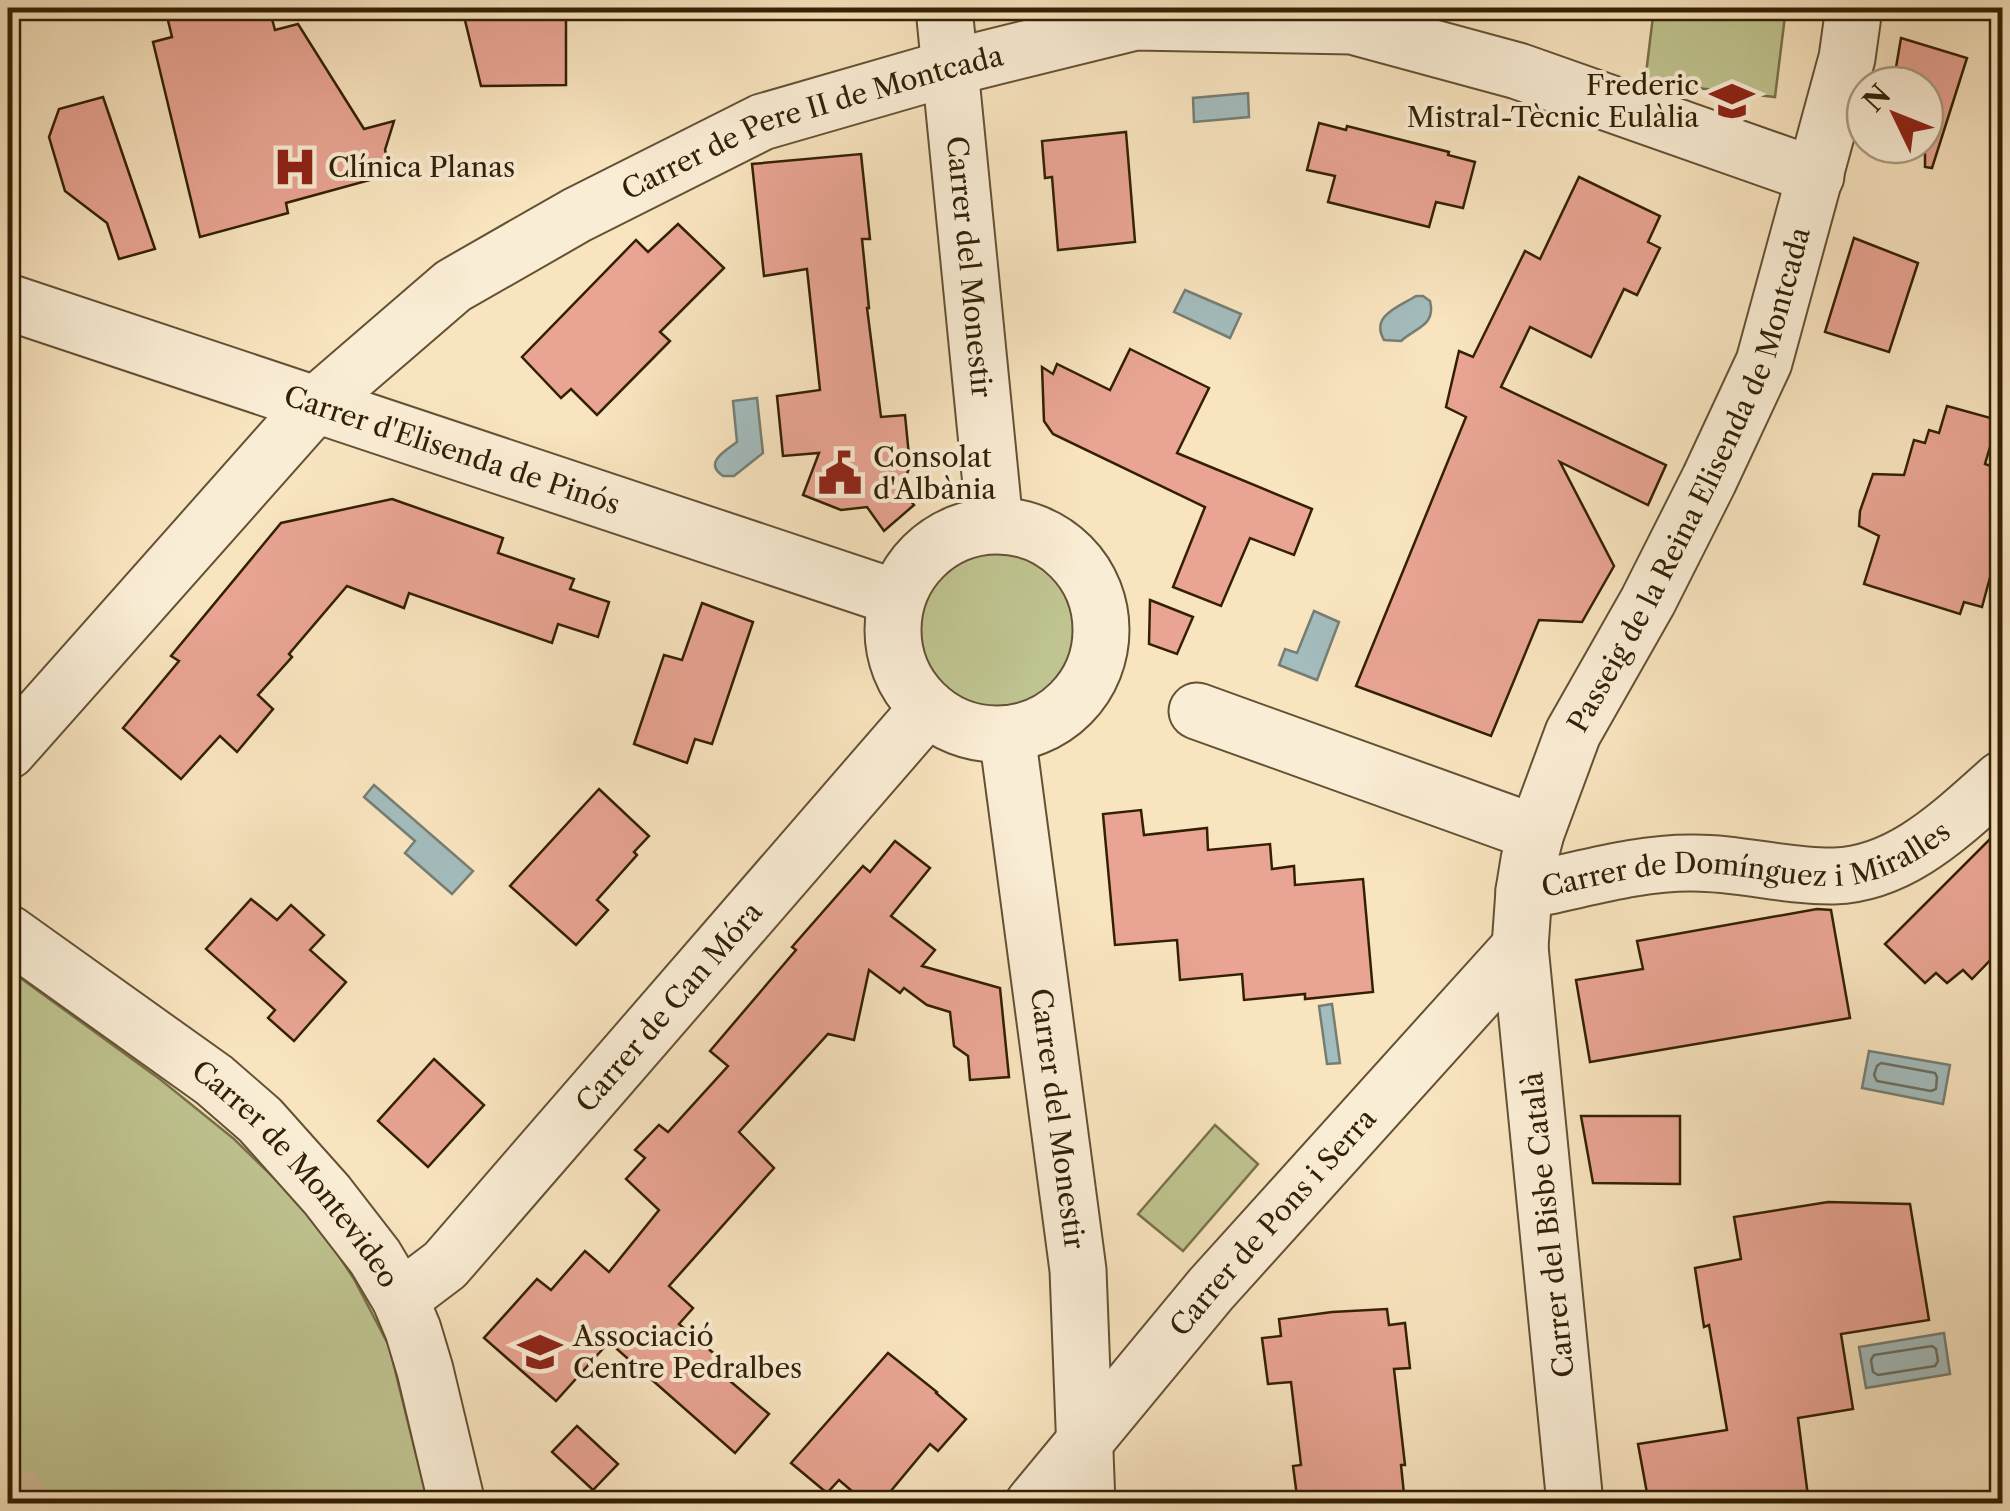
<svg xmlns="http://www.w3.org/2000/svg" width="2010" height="1511" font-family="'Libre Caslon Text',serif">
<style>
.green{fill:#bfc490;stroke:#79724a;stroke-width:2.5}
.water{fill:#a3bcbd;stroke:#767e73;stroke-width:2.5}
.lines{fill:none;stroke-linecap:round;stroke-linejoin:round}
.shore{stroke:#6b6e60;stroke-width:2.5}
.building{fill:#e9a493;stroke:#332004;stroke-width:2.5}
.highway-tunnel{stroke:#d1bd9a;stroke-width:55;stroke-dasharray:55 28;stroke-linecap:butt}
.minor-casing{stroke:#645133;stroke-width:59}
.minor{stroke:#faedd5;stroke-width:55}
.labels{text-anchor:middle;stroke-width:8;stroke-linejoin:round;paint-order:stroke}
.poi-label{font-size:28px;fill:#332004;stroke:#faedd5;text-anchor:start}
.street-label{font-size:28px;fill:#332004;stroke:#faedd5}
</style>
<rect width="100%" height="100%" fill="#f8e4bf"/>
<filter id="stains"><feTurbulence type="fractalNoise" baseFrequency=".002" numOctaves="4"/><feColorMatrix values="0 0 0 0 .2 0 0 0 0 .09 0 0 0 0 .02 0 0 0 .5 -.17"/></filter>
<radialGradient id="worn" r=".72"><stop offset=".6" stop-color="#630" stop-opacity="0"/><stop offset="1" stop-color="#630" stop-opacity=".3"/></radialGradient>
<g class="green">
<polygon points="1654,8 1786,8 1775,97 1645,82"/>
<circle cx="1000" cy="629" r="84"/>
<polygon points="8,969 161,1080 234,1139 312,1215 354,1279 389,1346 428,1503 8,1503"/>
<polygon points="1215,1125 1258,1164 1183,1251 1138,1214"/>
</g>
<g class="water">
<polygon points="1248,93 1249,117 1194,122 1193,98"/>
<polygon points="1185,290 1241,314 1230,338 1174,312"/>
<path d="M1416,296h7l7,5c6,24 -13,26 -29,40l-17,-1c-14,-24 14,-33 32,-44z"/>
<path d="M757,398l6,55 -29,23h-11c-20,-13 2,-25 14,-34l-4,-41z"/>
<polygon points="1314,611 1339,622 1317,680 1279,665 1285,649 1297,653"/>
<polygon points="374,785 473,871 452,894 405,853 415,841 364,797"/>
<polygon points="1332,1004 1340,1063 1327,1064 1319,1006"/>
<polygon points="1869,1051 1950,1065 1943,1104 1862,1088"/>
<polygon points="1944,1333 1950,1374 1866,1388 1859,1347"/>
</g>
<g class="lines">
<g class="shore">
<polygon points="1881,1063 1935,1073 1937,1077 1936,1089 1931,1091 1877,1081 1874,1075 1877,1066"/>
<polygon points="1932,1346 1936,1349 1938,1361 1935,1366 1878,1375 1873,1372 1871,1360 1874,1355"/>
</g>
</g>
<g class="building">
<polygon points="165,8 269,8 275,30 298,24 364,129 394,121 385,150 392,174 286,203 288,213 200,237 153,42 172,37"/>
<polygon points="462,8 566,8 566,85 481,86"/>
<polygon points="1901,38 1967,58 1932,168 1925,167 1925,85 1893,85"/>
<polygon points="103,97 155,249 119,259 107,223 65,191 49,137 59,109"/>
<polygon points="1319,123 1346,130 1347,126 1449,152 1448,155 1475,162 1463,208 1436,202 1429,227 1328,202 1335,176 1307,170"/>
<polygon points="1126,132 1135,242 1058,250 1052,177 1045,178 1042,141"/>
<polygon points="861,154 870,239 862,239 869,308 867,308 881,417 905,415 910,466 901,488 914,505 884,531 867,507 841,510 803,495 819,453 783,456 777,396 820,390 807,269 764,276 752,164"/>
<polygon points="1579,177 1660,216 1648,242 1660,248 1637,295 1624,289 1591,357 1530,327 1501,387 1666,465 1648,505 1560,462 1614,566 1582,622 1539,620 1491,736 1356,686 1466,417 1446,407 1459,351 1473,357 1525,251 1540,259"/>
<polygon points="678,224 724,268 660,332 670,341 597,415 571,389 561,398 522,357 636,240 648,252"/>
<polygon points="1854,238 1918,263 1889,352 1825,332"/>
<polygon points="1130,349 1209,388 1177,453 1312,509 1294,555 1250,538 1221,606 1173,587 1205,507 1053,434 1044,421 1042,367 1053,374 1057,364 1110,390"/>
<polygon points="1947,406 1998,420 1985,464 2002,470 2002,561 1995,559 1982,607 1964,602 1960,614 1864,584 1879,536 1859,526 1860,511 1873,474 1904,475 1914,440 1925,443 1929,430 1939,433"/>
<polygon points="392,499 503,538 498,553 574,579 570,589 609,602 598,637 558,624 552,643 409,593 404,608 347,586 289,654 292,657 258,695 273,709 237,752 220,736 181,779 123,728 179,661 171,656 281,523"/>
<polygon points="1150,600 1193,617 1177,654 1149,644"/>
<polygon points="702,603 753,622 712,744 695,739 687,763 634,744 664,655 682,660"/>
<polygon points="599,789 649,836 634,852 637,855 597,900 608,910 576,945 510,886"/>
<polygon points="1141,810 1144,835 1207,828 1208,850 1270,844 1272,869 1294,866 1295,885 1363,879 1373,992 1305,999 1305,994 1244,1000 1242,974 1180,980 1177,940 1115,945 1103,814"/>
<polygon points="2002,827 2002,948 1972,979 1963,970 1947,983 1936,973 1925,983 1885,944"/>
<polygon points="895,841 930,868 891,916 935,950 922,966 1000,988 1009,1077 970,1080 968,1056 954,1046 950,1012 927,1005 904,988 900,993 869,970 854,1040 828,1034 739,1132 774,1168 669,1286 693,1308 679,1324 737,1373 730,1381 769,1414 735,1453 609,1342 556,1401 484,1338 537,1279 551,1290 585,1251 609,1272 659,1210 626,1179 645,1158 635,1150 659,1125 668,1132 728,1066 710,1051 796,950 792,947 863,866 870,872"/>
<polygon points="251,899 277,920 291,905 324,935 310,950 346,982 294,1041 268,1018 275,1010 206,949"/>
<polygon points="1817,909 1831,910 1850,1018 1590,1062 1576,980 1643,969 1637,941"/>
<polygon points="434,1059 484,1105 428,1167 378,1121"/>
<polygon points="1581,1116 1680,1116 1680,1184 1593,1183"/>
<polygon points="1828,1202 1910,1204 1929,1320 1841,1334 1853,1409 1798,1418 1809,1504 1649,1504 1638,1444 1727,1430 1709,1325 1704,1327 1695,1268 1741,1259 1734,1217"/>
<polygon points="1387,1309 1389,1325 1405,1323 1410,1368 1394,1369 1405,1465 1401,1465 1405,1504 1298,1504 1293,1466 1301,1465 1291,1382 1268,1384 1262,1338 1281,1336 1279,1319 1332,1312"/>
<polygon points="888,1353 937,1392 936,1393 966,1419 938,1451 930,1444 880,1504 867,1504 839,1480 827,1493 791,1463"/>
<polygon points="577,1426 618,1464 593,1490 552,1452"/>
</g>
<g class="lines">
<polyline class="highway-tunnel" points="8,1482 21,1504"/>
<g class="minor-casing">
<g id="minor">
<path id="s1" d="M944,8l51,517"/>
<path id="s2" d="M8,302l889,296"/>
<circle cx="997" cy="630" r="104"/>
<polyline points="1197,711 1536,833"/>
<path id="s3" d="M1007,734l71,536 9,234"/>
<path id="s4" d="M8,751l307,-346 138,-119 124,-71 185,-93 187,-54 186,-46 217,4 166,45 298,105"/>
<path id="s5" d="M1524,891c55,-10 110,-28 166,-28 48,-1 96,14 144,13 69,-2 120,-55 168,-97"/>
<path id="s6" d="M8,933l206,147 46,40 67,75 48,62 25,42 13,31 12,40 32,134"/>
<path id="s7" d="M400,1299l45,-34 483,-557"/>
<path id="s8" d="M1033,1504l178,-215 309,-342"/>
<path id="s9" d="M1575,1504l-55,-557 4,-56 5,-31 7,-27 37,-100 75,-132 61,-121 55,-118 83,-304 7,-50"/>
</g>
</g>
<use href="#minor" class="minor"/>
</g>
<defs>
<g id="school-bare" transform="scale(3.45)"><path d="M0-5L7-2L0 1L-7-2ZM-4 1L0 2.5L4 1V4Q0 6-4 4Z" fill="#8f2418" stroke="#faedd5" stroke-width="2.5" paint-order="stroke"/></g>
<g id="hospital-bare" transform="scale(3.45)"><path d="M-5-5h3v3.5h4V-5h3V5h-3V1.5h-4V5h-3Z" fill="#8f2418" stroke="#faedd5" stroke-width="2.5" paint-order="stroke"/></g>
<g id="civic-bare" transform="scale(3.45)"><path d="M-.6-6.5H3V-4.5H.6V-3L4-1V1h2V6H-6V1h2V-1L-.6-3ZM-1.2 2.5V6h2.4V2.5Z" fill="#8f2418" stroke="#faedd5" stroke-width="2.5" paint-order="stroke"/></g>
</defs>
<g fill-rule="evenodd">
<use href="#school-bare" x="1732" y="101"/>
<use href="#hospital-bare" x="295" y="167"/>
<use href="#civic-bare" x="840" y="473"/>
<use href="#school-bare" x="540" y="1352"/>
</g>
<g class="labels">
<g class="poi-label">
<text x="1699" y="95" text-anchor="end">Frederic<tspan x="1699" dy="32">Mistral-Tècnic Eulàlia</tspan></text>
<text x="328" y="177">Clínica Planas</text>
<text x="873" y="467">Consolat<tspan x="873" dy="32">d'Albània</tspan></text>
<text x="573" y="1346">Associació<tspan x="573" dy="32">Centre Pedralbes</tspan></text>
</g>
<g class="street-label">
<text dy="10" stroke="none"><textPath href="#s4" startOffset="1042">Carrer de Pere II de Montcada</textPath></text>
<text dy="10" stroke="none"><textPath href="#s1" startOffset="260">Carrer del Monestir</textPath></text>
<text dy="10" stroke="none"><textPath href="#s2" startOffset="468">Carrer d'Elisenda de Pinós</textPath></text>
<text dy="10" stroke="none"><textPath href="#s9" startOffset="1062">Passeig de la Reina Elisenda de Montcada</textPath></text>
<text dy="10" stroke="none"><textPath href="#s5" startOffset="228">Carrer de Domínguez i Miralles</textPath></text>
<text dy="10" stroke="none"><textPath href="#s7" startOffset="398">Carrer de Can Móra</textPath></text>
<text dy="10" stroke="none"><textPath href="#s3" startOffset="388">Carrer del Monestir</textPath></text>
<text dy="10" stroke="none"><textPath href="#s6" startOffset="378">Carrer de Montevideo</textPath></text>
<text dy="10" stroke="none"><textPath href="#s8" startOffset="370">Carrer de Pons i Serra</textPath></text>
<text transform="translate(1548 1225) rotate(-96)" y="10">Carrer del Bisbe Català</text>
</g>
</g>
<rect width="2010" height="1511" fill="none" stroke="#f8e4bf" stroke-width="40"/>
<rect x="10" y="10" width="1990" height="1491" fill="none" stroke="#332004" stroke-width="5"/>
<rect x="20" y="20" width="1970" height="1471" fill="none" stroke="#332004" stroke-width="2.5"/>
<g transform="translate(1895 115) rotate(313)"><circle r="48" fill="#faedd5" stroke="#aa9b81" stroke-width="2.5"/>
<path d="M0-8L18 38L0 25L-18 38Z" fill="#8f2418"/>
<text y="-15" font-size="28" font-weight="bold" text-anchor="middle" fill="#332004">N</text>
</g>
<rect width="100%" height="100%" filter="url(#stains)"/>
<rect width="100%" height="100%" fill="url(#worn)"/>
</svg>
